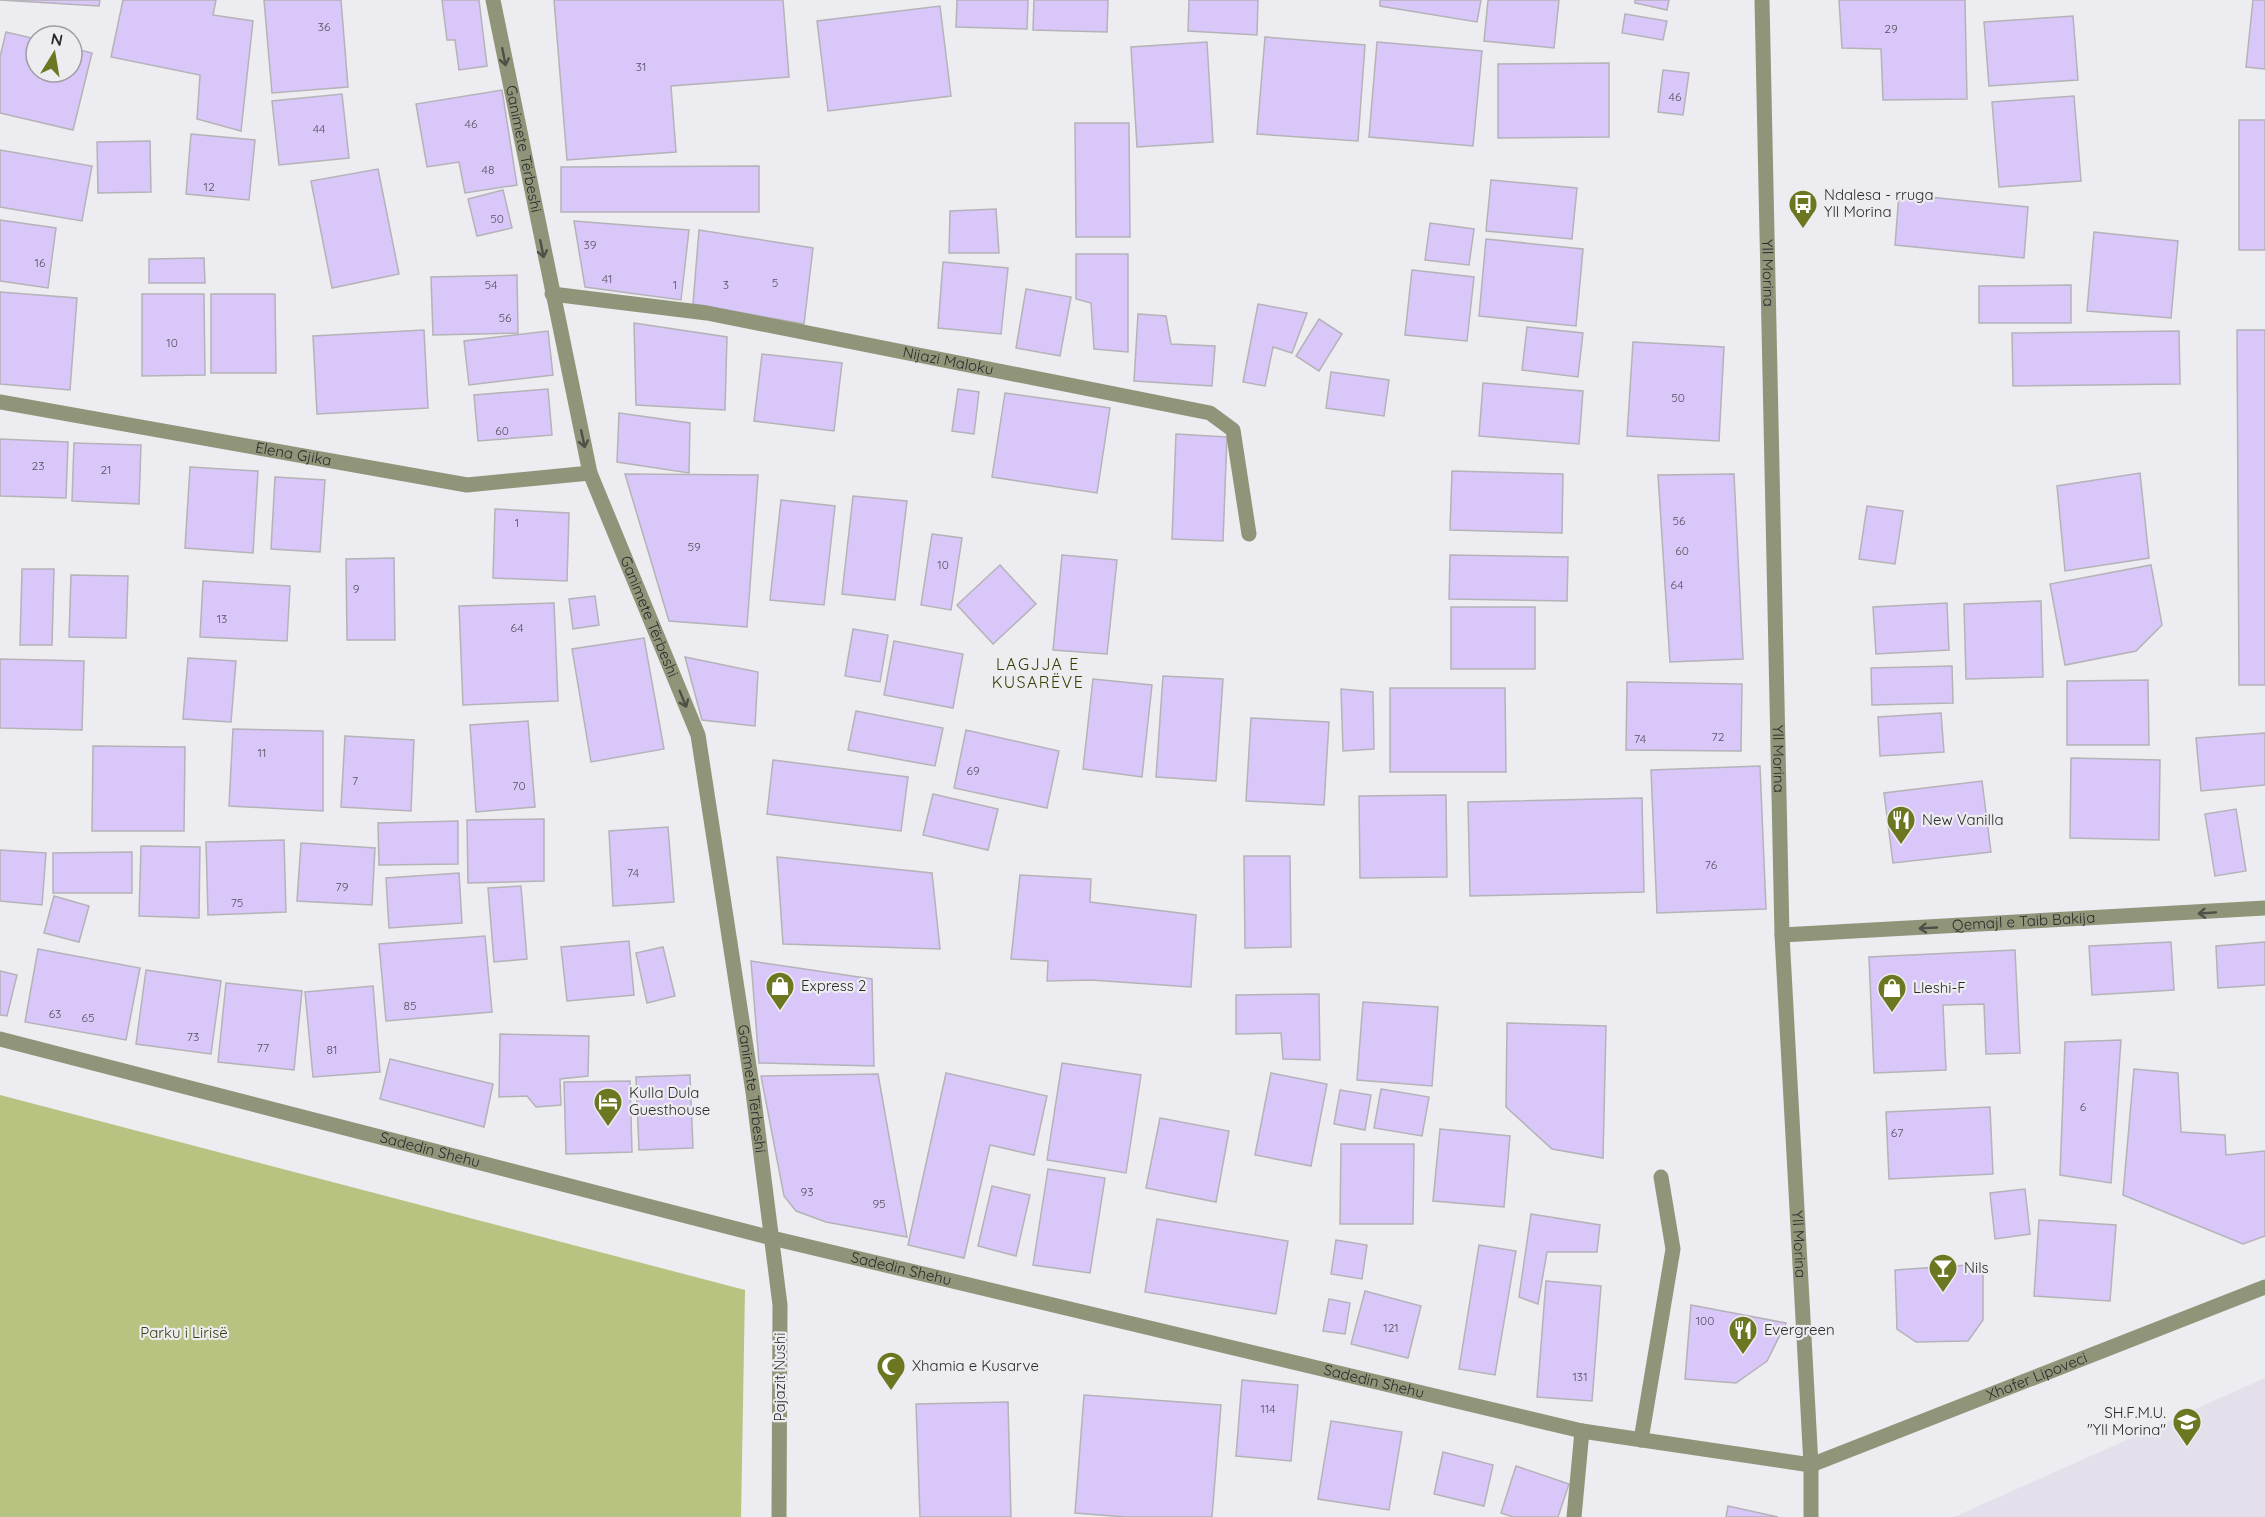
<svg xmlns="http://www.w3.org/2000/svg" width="2265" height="1517" font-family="Quicksand,sans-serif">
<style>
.built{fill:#e3dfeb}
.green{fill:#b8c281}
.building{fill:#d8c7f8;stroke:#b4b3b7;stroke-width:1.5}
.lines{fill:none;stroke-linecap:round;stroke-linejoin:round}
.minor{stroke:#90957a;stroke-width:15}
.oneway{stroke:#4e4f47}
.labels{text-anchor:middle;stroke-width:4.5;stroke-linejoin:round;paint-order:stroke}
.number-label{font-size:12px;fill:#56515f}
.street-label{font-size:15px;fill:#2b2a2c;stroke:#edecf0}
.poi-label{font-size:15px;fill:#2b2a2c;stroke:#edecf0;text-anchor:start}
.park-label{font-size:15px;fill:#393f0c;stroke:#edecf0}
.neighbourhood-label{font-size:16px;letter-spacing:1.5px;fill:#383e00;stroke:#edecf0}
</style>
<rect width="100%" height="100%" fill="#edecf0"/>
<polygon class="built" points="2265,1378 2265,1517 1954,1517"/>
<polygon class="green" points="0,1095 745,1290 741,1517 0,1517"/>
<g class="building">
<polygon points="0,0 100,0 99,6"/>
<polygon points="123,0 216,0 213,15 253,21 241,131 197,119 200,75 111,57"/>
<polygon points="264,0 341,0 348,87 272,93"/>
<polygon points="442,0 479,0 487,66 459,70 455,40 447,40"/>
<polygon points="554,0 783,0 789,77 671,86 676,152 567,160"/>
<polygon points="957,0 1028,0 1027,29 956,27"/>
<polygon points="1034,0 1108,0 1107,32 1033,30"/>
<polygon points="1189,0 1258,0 1257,35 1188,31"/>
<polygon points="1380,0 1481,0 1477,22 1380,6"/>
<polygon points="1488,0 1559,0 1554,48 1484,41"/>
<polygon points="1635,0 1669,0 1667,10 1635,3"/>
<polygon points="1839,0 1965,0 1967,99 1883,100 1881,49 1842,48"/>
<polygon points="2253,0 2265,0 2265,69 2246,67"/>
<polygon points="940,6 951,96 828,111 817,21"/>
<polygon points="1625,14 1667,21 1663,40 1622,33"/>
<polygon points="2073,16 2078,80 1989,86 1984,22"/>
<polygon points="6,32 36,39 36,72 72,72 72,48 92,53 73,130 0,113 0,57"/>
<polygon points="1265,37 1365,45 1358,141 1257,134"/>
<polygon points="1207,42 1213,142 1137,147 1131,47"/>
<polygon points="1377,42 1482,51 1473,146 1369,137"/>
<polygon points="1609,63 1609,137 1498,138 1498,64"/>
<polygon points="1663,70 1689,73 1683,115 1658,112"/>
<polygon points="502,90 517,185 465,193 459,162 427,167 416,104"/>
<polygon points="342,94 349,158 279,165 272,101"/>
<polygon points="2074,96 2081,181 1999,187 1992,102"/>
<rect x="2239" y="120" width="26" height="130"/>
<polygon points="1075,123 1129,123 1130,237 1076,237"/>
<polygon points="191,134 255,140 249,200 186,194"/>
<polygon points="150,141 151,192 98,193 97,142"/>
<polygon points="0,150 92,166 82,221 0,207"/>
<polygon points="759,166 759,212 561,212 561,167"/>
<polygon points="378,169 399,274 332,288 311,181"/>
<polygon points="1491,180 1577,188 1572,239 1486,231"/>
<polygon points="503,190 512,228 477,236 468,199"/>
<polygon points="1899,194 2028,207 2024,258 1895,245"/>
<polygon points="996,209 999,253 949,253 950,211"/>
<polygon points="0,220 56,228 48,288 0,281"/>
<polygon points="574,221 689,230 681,300 585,287"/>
<polygon points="1430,223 1474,229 1469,265 1425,260"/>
<polygon points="699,230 813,248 804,324 693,304"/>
<polygon points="2094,232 2178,241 2171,318 2087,311"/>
<polygon points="1486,239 1583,249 1576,326 1479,316"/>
<polygon points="1076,254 1128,254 1128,352 1094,349 1091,303 1076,299"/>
<polygon points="204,258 205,283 149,283 149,259"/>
<polygon points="943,262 1008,268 1001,334 938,328"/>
<polygon points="1412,270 1474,277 1467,341 1405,335"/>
<polygon points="517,275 518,333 433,335 431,277"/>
<polygon points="2071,285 2071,323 1979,323 1979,286"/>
<polygon points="1026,289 1071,297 1060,356 1016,348"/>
<polygon points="0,292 77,298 70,390 0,384"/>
<polygon points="142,294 204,294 205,375 142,376"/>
<polygon points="211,294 275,294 276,373 211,373"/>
<polygon points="1258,304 1307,313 1292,353 1273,347 1265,386 1243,382"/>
<polygon points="1138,314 1166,316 1171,344 1215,346 1212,386 1134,381"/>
<polygon points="1319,319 1342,334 1319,371 1296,356"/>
<polygon points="634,323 727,337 725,410 636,405"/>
<polygon points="1527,327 1583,333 1578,377 1522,370"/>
<polygon points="424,330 428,408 317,414 313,336"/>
<polygon points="2237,330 2265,330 2265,685 2239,685"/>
<polygon points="548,331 553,375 469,385 464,341"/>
<polygon points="2179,331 2180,384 2013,386 2012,333"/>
<polygon points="1633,342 1724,347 1719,441 1627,436"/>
<polygon points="762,354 842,363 834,431 754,421"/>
<polygon points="1331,372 1389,380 1384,416 1326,408"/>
<polygon points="1483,383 1583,391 1579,444 1479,436"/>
<polygon points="548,389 552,435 478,441 474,395"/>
<polygon points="958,389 979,392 974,434 952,431"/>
<polygon points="1005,393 1110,408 1097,493 992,477"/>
<polygon points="619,413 690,423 689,473 617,462"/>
<polygon points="1176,434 1227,437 1223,541 1172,539"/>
<polygon points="0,439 68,442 66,498 0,496"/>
<polygon points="74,443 141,445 139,504 72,501"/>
<polygon points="190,467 258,471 253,553 185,548"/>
<polygon points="1452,471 1563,474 1562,533 1450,530"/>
<polygon points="2140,473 2149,558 2065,571 2057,486"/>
<polygon points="625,474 758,475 747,627 669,621"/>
<polygon points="1734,474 1743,659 1670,662 1658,475"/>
<polygon points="275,477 325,480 320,552 271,549"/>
<polygon points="853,496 907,501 895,600 842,594"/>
<polygon points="781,500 835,506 824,605 770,600"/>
<polygon points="1867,506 1903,511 1895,564 1859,559"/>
<polygon points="495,509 569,513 567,581 493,578"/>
<polygon points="932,534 962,538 951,610 921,605"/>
<polygon points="1062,555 1117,560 1107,654 1053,650"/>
<polygon points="1450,555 1568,557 1567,601 1449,599"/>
<polygon points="394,558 395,640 347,640 346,559"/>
<polygon points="1000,565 1036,604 993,644 957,605"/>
<polygon points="2151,565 2162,625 2136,651 2065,665 2050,584"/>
<polygon points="22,569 54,569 52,645 20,645"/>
<polygon points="71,575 128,576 126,638 69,637"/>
<polygon points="203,581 290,586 287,641 200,637"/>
<polygon points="595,596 599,625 573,629 569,599"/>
<polygon points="2041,601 2043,677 1966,679 1964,604"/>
<polygon points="554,603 558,701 463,705 459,606"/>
<polygon points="1947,603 1949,650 1876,654 1873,607"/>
<rect x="1451" y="607" width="84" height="62"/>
<polygon points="853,629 888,635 880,682 845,676"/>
<polygon points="644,638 664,749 591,762 572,649"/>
<polygon points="894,641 963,654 953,708 884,695"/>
<polygon points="685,657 758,672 755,726 702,720"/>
<polygon points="188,658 236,661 231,722 183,719"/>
<polygon points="0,659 84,661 82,730 0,728"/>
<polygon points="1952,666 1953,703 1872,705 1871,668"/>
<polygon points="1163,676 1223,679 1216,781 1156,777"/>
<polygon points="1093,679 1152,685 1142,777 1083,769"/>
<polygon points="2148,680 2149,745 2067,745 2067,681"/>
<polygon points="1627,682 1742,684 1741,751 1626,750"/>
<polygon points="1390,688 1505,688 1506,772 1390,772"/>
<polygon points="1341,689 1373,692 1374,749 1343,751"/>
<polygon points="856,711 943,728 935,766 848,750"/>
<polygon points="1941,713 1944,752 1880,756 1878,717"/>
<polygon points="1251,718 1329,722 1324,805 1246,801"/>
<polygon points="528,721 535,807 476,812 470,725"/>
<polygon points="233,729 323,731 323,811 229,806"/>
<polygon points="966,730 1059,751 1047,808 954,788"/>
<polygon points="2265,733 2265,785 2201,791 2196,738"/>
<polygon points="345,736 414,740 411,811 341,807"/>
<polygon points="93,746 185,747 184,831 92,831"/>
<polygon points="2071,758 2160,760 2159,840 2070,838"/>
<polygon points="773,760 908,777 901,831 767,814"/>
<polygon points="1760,766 1766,909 1657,913 1651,770"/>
<polygon points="1982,781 1991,852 1893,863 1884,793"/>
<polygon points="933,794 998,809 988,850 923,835"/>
<polygon points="1446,795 1447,877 1360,878 1359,796"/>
<polygon points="1642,798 1644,892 1470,896 1468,802"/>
<polygon points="2236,809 2246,871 2215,876 2205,814"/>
<polygon points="544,819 544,881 468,883 467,820"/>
<polygon points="458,821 458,864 379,865 378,823"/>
<polygon points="668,827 674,902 613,906 609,831"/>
<polygon points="284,840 286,912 208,915 206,842"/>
<polygon points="301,843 375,848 372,905 297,901"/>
<polygon points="141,846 200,847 199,918 139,916"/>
<polygon points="0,850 46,853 42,905 0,901"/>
<polygon points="132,852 132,893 53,893 53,853"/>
<polygon points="1244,856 1290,856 1291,947 1245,948"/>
<polygon points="777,857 932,873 940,949 783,944"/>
<polygon points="459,873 462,923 389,928 386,878"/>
<polygon points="1020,875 1091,879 1090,902 1196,915 1191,987 1091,980 1047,981 1048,961 1011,959"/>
<polygon points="521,886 527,959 494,962 488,888"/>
<polygon points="54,896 89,906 79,942 44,933"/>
<polygon points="485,936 492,1012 386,1021 379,944"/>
<polygon points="629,941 634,995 567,1001 561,947"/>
<polygon points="2171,942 2174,990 2092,995 2089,946"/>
<polygon points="2265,942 2265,985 2218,988 2216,946"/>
<polygon points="663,947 675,996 647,1003 636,953"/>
<polygon points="38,949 140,968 126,1040 25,1022"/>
<polygon points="2015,950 2020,1053 1986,1054 1984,1004 1943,1005 1946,1070 1874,1073 1869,957"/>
<polygon points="751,961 872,979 874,1066 759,1063"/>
<polygon points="146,970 221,981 211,1054 136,1044"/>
<polygon points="0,971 17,975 7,1016 0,1015"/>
<polygon points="226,983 302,991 294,1070 218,1062"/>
<polygon points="373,986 380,1072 313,1077 305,992"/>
<polygon points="1319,994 1320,1060 1283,1059 1281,1033 1236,1034 1236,995"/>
<polygon points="1363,1002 1438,1007 1432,1086 1357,1080"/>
<polygon points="1507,1023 1606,1026 1603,1158 1552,1149 1506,1107"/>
<polygon points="500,1034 589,1036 588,1076 560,1079 561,1105 536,1107 527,1096 499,1097"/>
<polygon points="2121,1040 2111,1183 2060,1175 2065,1042"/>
<polygon points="390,1059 493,1084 484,1127 380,1099"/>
<polygon points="1062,1063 1141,1075 1126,1173 1047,1160"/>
<polygon points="2134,1069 2178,1073 2181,1132 2225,1135 2226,1155 2265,1151 2265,1236 2243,1244 2123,1195"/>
<polygon points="946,1073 1047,1096 1034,1155 990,1145 964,1258 908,1245"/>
<polygon points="1271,1073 1327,1084 1311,1166 1255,1155"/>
<polygon points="878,1074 907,1237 826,1222 796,1211 784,1196 761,1076"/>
<polygon points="690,1075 693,1148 639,1150 636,1077"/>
<polygon points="630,1081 632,1152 566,1154 564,1082"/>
<polygon points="1381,1089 1429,1097 1422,1136 1374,1128"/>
<polygon points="1340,1090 1371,1095 1365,1130 1334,1124"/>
<polygon points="1990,1107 1993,1174 1889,1179 1886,1112"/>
<polygon points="1160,1118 1229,1131 1216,1202 1146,1188"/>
<polygon points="1440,1129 1510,1136 1504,1207 1433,1201"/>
<polygon points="1341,1144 1414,1144 1413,1224 1340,1224"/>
<polygon points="1048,1169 1105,1178 1090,1273 1033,1265"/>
<polygon points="992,1186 1030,1195 1016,1256 978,1246"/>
<polygon points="2025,1189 2030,1234 1995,1239 1990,1193"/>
<polygon points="1531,1214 1600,1225 1597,1252 1547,1252 1538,1304 1519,1297"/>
<polygon points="1157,1219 1288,1241 1276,1314 1145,1292"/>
<polygon points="2039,1220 2116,1225 2110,1301 2034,1296"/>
<polygon points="1336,1240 1367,1245 1362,1279 1331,1274"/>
<polygon points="1479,1245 1516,1251 1495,1375 1459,1369"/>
<polygon points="1983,1264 1983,1320 1968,1341 1916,1342 1897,1329 1895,1270"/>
<polygon points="1546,1281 1601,1286 1592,1401 1537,1397"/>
<polygon points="1365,1291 1421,1306 1408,1358 1351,1344"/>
<polygon points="1329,1299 1350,1303 1345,1334 1323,1331"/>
<polygon points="1691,1305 1786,1323 1767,1361 1736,1383 1685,1379"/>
<polygon points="1242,1380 1298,1385 1291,1461 1236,1456"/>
<polygon points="1084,1395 1221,1405 1212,1517 1126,1517 1075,1513"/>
<polygon points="1008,1402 1011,1517 920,1517 916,1404"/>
<polygon points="1331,1421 1402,1432 1389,1510 1318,1499"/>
<polygon points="1443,1452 1493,1465 1484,1506 1434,1494"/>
<polygon points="1516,1466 1569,1484 1558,1517 1513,1517 1501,1513"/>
<polygon points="1728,1506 1778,1517 1726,1517"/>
</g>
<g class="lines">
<g class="minor">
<path id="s1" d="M493,0l97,473 108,262 55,357 27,213 -1,212"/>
<path id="s2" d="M1762,0l20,935 29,530v52"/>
<path id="s3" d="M552,294l155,19 503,100 23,17 16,104"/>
<path id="s4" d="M0,402l467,83 123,-12"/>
<path id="s5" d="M1782,935l483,-27"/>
<path id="s6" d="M0,1039l772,199 810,193 229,34 454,-178"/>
<polyline points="1641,1440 1673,1249 1661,1177"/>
<polyline points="1574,1517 1582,1431"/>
</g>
</g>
<defs><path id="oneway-shaft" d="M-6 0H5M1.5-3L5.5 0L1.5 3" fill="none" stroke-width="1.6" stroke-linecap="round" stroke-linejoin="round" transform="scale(1.5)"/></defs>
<g class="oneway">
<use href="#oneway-shaft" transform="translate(504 57) rotate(79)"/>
<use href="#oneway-shaft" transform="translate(542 249) rotate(79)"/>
<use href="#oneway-shaft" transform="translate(583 439) rotate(78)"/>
<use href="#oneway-shaft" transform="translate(683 699) rotate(68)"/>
<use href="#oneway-shaft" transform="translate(2207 913) rotate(176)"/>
<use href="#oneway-shaft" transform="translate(1928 928) rotate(177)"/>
</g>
<defs>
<g id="bus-pin" transform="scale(1.5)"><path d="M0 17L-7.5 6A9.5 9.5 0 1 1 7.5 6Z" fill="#6d7721" stroke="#edecf0"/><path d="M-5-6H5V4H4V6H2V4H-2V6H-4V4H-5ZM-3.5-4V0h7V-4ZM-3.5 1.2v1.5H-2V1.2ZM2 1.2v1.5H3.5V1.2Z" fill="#fff"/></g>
<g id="restaurant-pin" transform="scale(1.5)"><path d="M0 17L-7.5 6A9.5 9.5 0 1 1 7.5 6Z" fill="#6d7721" stroke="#edecf0"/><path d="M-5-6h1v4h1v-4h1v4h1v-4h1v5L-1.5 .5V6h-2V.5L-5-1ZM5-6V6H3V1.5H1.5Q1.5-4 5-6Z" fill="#fff"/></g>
<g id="shop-pin" transform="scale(1.5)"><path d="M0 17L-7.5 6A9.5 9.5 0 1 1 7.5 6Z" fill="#6d7721" stroke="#edecf0"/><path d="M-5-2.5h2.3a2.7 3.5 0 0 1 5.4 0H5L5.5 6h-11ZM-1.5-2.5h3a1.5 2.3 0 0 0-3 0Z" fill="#fff"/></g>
<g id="hotel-pin" transform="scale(1.5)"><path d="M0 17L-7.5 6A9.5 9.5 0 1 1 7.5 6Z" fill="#6d7721" stroke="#edecf0"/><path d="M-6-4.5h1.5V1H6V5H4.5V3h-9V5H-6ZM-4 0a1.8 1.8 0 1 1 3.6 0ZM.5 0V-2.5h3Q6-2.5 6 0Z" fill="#fff"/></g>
<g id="bar-pin" transform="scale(1.5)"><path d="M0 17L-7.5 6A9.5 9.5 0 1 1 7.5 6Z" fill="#6d7721" stroke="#edecf0"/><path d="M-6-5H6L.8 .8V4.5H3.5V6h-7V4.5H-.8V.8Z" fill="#fff"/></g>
<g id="mosque-pin" transform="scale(1.5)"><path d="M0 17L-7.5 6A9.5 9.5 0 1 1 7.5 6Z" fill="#6d7721" stroke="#edecf0"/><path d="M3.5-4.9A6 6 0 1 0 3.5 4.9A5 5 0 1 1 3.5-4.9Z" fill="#fff"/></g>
<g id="school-pin" transform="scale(1.5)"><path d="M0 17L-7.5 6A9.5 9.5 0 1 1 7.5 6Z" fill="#6d7721" stroke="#edecf0"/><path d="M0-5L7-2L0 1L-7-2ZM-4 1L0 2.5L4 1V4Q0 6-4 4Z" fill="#fff"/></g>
</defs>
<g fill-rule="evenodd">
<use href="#bus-pin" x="1803" y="204"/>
<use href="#restaurant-pin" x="1901" y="820"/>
<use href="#shop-pin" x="780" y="986"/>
<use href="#shop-pin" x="1892" y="988"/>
<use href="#hotel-pin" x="608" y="1102"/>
<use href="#bar-pin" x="1943" y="1268"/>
<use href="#restaurant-pin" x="1743" y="1330"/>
<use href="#mosque-pin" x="891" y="1366"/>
<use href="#school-pin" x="2187" y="1422"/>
</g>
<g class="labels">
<g class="number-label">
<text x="324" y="31">36</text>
<text x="1891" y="33">29</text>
<text x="641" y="71">31</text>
<text x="1675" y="101">46</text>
<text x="471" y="128">46</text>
<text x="319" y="133">44</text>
<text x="488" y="174">48</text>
<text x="209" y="191">12</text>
<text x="497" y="223">50</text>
<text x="590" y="249">39</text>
<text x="40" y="267">16</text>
<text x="607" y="283">41</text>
<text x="775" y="287">5</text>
<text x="491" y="289">54</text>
<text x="675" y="289">1</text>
<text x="726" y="289">3</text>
<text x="505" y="322">56</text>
<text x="172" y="347">10</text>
<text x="1678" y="402">50</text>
<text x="502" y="435">60</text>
<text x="38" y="470">23</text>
<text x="106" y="474">21</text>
<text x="1679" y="525">56</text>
<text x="517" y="527">1</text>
<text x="694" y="551">59</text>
<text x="1682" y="555">60</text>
<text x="943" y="569">10</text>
<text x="1677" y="589">64</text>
<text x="356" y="593">9</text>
<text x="222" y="623">13</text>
<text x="517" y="632">64</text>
<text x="1718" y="741">72</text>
<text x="1640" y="743">74</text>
<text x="262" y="757">11</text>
<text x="973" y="775">69</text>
<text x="355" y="785">7</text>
<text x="519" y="790">70</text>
<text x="1711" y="869">76</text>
<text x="633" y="877">74</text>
<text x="342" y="891">79</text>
<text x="237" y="907">75</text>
<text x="410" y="1010">85</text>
<text x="55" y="1018">63</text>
<text x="88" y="1022">65</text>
<text x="193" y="1041">73</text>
<text x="263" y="1052">77</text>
<text x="332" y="1054">81</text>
<text x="2083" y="1111">6</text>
<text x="1897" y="1137">67</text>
<text x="807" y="1196">93</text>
<text x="879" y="1208">95</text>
<text x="1705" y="1325">100</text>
<text x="1391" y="1332">121</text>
<text x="1580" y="1381">131</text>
<text x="1268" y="1413">114</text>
</g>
<g class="street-label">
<text dy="5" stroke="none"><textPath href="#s1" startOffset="152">Ganimete Tërbeshi</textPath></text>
<text dy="5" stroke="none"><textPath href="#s2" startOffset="273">Yll Morina</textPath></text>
<text dy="5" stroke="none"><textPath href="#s3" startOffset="402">Nijazi Maloku</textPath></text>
<text dy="5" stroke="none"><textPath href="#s4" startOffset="298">Elena Gjika</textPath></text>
<text dy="5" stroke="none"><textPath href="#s1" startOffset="638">Ganimete Tërbeshi</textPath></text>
<text dy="5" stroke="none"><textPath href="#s2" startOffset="759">Yll Morina</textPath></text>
<text dy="5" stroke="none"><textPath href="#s5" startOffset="242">Qemajl e Taib Bakija</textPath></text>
<text dy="5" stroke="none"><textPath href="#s1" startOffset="1124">Ganimete Tërbeshi</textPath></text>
<text dy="5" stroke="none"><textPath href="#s6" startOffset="444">Sadedin Shehu</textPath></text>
<text dy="5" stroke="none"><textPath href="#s2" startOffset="1245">Yll Morina</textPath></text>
<text dy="5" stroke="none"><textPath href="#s6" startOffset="930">Sadedin Shehu</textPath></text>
<text dy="5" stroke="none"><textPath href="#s6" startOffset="2104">Xhafer Lipoveci</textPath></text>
<text transform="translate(780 1377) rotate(-90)" y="5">Pajazit Nushi</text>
<text dy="5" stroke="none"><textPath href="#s6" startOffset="1416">Sadedin Shehu</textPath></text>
</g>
<g class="poi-label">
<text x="1824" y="200">Ndalesa - rruga<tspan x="1824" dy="17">Yll Morina</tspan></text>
<text x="1922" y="825">New Vanilla</text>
<text x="801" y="991">Express 2</text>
<text x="1913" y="993">Lleshi-F</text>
<text x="629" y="1098">Kulla Dula<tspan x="629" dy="17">Guesthouse</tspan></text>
<text x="1964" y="1273">Nils</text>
<text x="1764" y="1335">Evergreen</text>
<text x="912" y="1371">Xhamia e Kusarve</text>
<text x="2166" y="1418" text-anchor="end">SH.F.M.U.<tspan x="2166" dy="17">"Yll Morina"</tspan></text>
</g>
<g class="park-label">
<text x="184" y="1338">Parku i Lirisë</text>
</g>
<g class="neighbourhood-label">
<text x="1038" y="670">LAGJJA E<tspan x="1038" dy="18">KUSARËVE</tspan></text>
</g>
</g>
<g transform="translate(54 54) rotate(11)"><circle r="28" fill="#edecf0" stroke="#9f9ea2" stroke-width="1.5"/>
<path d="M0-4.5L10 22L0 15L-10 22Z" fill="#6d7721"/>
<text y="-9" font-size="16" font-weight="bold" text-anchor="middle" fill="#2b2a2c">N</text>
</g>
</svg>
